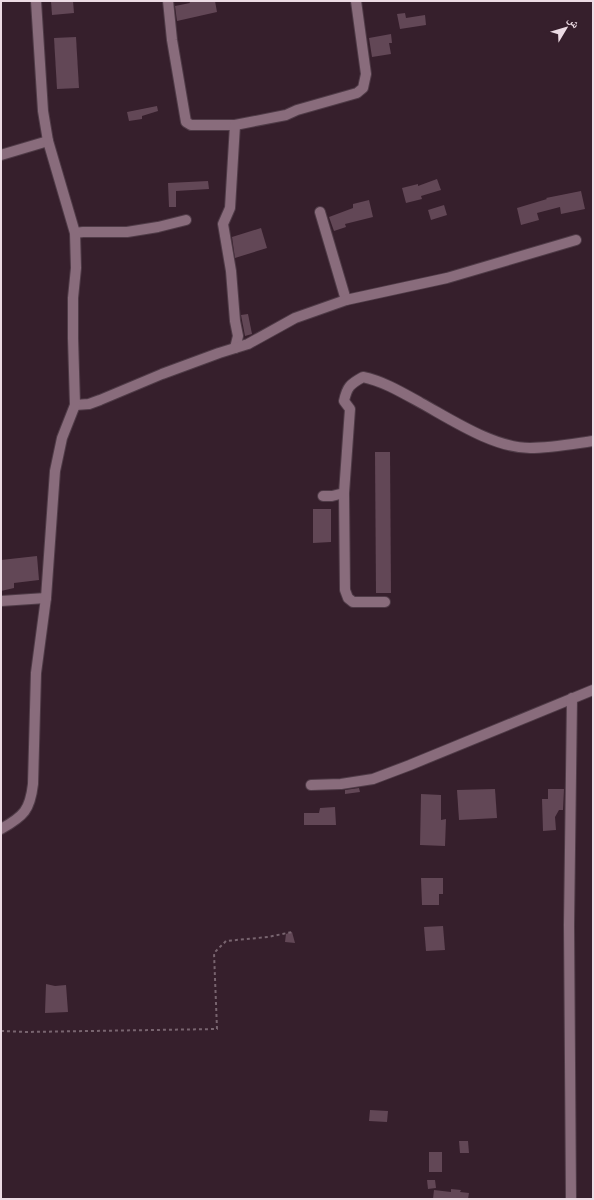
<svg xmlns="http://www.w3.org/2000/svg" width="594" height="1200" font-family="Helvetica,'Noto Naskh Arabic',sans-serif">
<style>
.building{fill:#624756}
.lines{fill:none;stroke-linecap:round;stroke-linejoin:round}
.minor-casing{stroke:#4f3b47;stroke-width:12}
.path{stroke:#78646f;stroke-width:2;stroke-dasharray:3 3;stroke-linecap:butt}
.minor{stroke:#896c7c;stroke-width:10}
</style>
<rect width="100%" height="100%" fill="#361f2c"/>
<g class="building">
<polygon points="51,1 73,1 74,13 52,15"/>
<polygon points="189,1 215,1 217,12 177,21 175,6 190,3"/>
<polygon points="405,13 406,18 425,15 426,25 400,29 397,14"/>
<polygon points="391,34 392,43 389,43 391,54 372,57 369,38"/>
<polygon points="76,37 79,88 57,89 54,38"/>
<polygon points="157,106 158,111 142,116 142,119 129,121 127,112"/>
<polygon points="437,179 441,190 421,196 422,199 406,203 402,188 418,184 418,186"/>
<polygon points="208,181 209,189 176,191 176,207 169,207 168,183"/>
<polygon points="581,191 585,209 561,214 560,207 537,213 539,220 521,225 517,208 547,199 546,198"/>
<polygon points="369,200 373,217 345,224 346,227 334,231 329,217 353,208 353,204"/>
<polygon points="444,205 447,215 431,220 428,210"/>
<polygon points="261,228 267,248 235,258 232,237"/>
<polygon points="248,314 252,334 245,336 241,315"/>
<polygon points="375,452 390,452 391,593 376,593"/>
<polygon points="313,509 331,509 331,542 313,543"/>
<polygon points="37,556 39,580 14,583 14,588 1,591 1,560"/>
<polygon points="359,788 360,792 345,794 345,790"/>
<polygon points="495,789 497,818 459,820 457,790"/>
<polygon points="548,789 564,789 563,810 559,810 555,817 556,830 543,831 542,799 548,799"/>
<polygon points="421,794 441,795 441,820 446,819 445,846 420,845"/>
<polygon points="335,807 336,825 304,825 304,813 319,813 320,808"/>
<polygon points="421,878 443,878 443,894 439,894 439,905 422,905"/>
<polygon points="443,926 445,950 426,951 424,927"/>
<polygon points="292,932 295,943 285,942 286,934"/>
<polygon points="46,984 55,986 66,985 68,1012 45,1013"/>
<polygon points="370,1110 388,1111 387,1122 369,1121"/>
<polygon points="459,1141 468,1141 469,1153 460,1153"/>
<rect x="429" y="1152" width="13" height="20"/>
<polygon points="427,1180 435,1180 436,1188 428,1189"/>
<polygon points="451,1189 461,1190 460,1192 469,1193 468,1199 433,1199 434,1190 451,1192"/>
</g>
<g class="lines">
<g class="minor-casing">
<g id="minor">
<polyline points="168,1 172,40 186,122 191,125 235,125 286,115 297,110 357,93 363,88 366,74 356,1"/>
<polyline points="235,125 230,208 223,224 231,271 235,321 238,336 235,348"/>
<polyline points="1,155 48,141"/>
<polyline points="320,212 346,300"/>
<polyline points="75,233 83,232 127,232 158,227 186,220"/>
<polyline points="75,405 89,404 100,400 162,374 219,353 248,344 295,318 346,300 447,278 576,240"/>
<polyline points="344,493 345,590 348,598 353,602 385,602"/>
<path d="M323,496h9l12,-3 6,-84 -6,-8c3,-14 6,-17 19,-24 20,4 40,16 58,26 31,17 73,45 109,45 20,0 42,-4 63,-7"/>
<polyline points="1,601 46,598"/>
<polyline points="311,785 341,784 373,779 410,765 593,690"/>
<path d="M1,829c23,-13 29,-19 32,-45l3,-111 10,-75 9,-127 7,-33 13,-33 -2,-67v-40l3,-30 -1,-35 -27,-92 -5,-30 -7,-110"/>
<polyline points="571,1199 569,925 572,698"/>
</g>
</g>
<polyline class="path" points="1,1031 26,1032 217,1029 214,953 226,941 268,937 292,932"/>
<use href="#minor" class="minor"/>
</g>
<rect width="594" height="1200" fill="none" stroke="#ecdbe4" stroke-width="4"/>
<g transform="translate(566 28) rotate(52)" stroke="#361f2c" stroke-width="3" paint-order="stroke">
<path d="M0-3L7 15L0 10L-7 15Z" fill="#ecdbe4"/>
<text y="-6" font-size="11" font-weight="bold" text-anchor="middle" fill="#ecdbe4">ش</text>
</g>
</svg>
